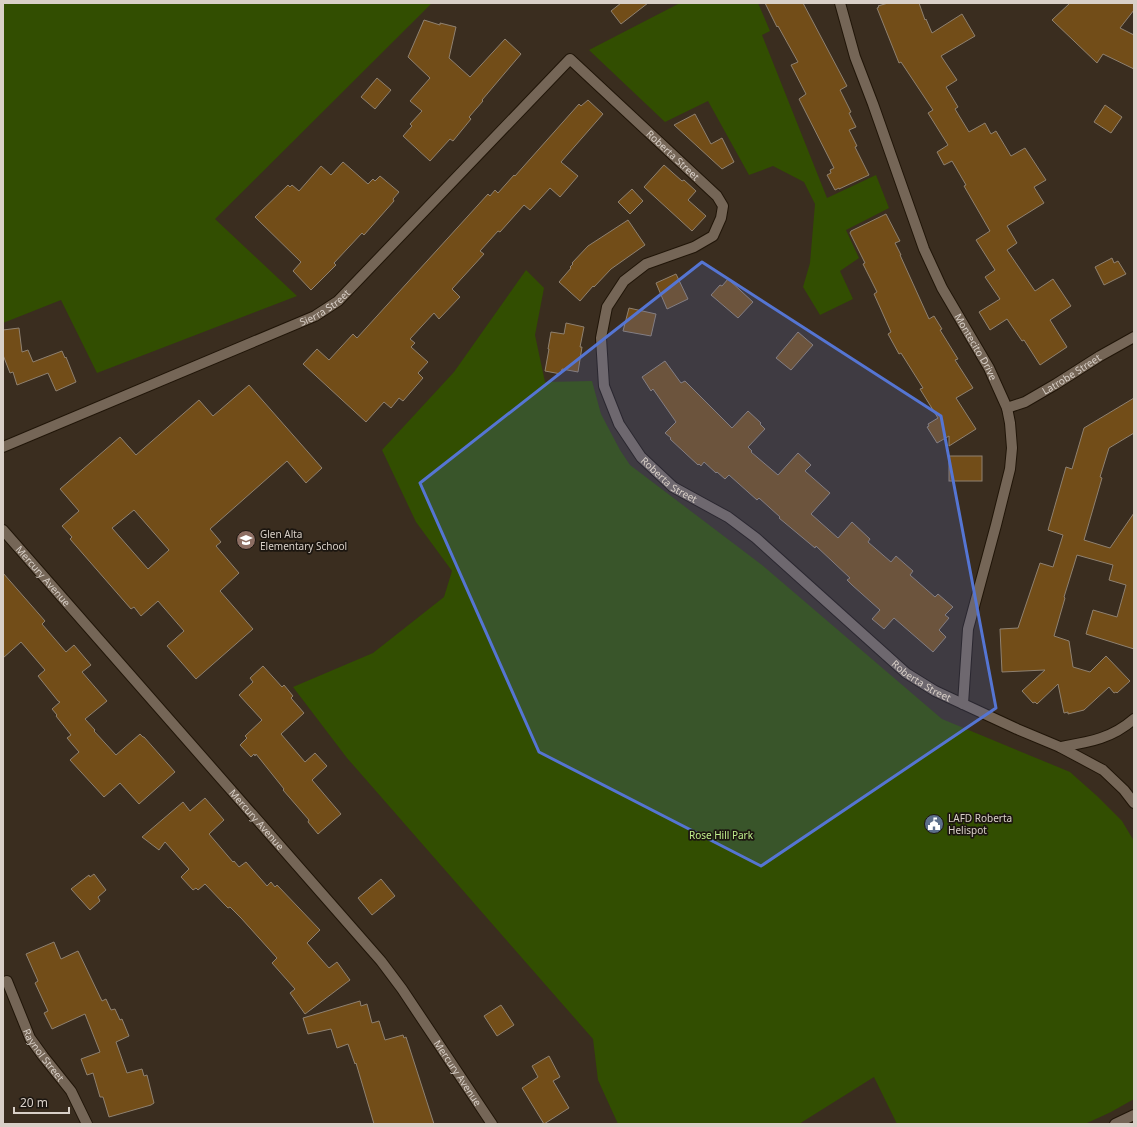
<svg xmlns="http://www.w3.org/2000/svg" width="1137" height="1127" font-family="'Noto Sans',sans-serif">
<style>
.green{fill:#324e01}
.building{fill:#724d18;stroke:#8f8170;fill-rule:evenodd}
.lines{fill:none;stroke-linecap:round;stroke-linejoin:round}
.minor-casing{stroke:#201508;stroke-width:12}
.tertiary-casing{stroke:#201508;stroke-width:12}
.minor{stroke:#756657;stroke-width:10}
.tertiary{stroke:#756657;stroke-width:10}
.marked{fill:#5575d3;fill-opacity:0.2;stroke:#5575d3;stroke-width:3;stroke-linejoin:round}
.labels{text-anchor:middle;stroke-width:3.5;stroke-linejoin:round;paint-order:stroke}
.street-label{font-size:10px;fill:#d9d0c8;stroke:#1c1610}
.poi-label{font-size:10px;fill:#d9d0c8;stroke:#1c1610;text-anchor:start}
.park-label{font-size:10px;fill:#bfee8c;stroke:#1c1610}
</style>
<rect width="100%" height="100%" fill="#3a2d1f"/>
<!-- green -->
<g class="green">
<path d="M 3,3 L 432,3 L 215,219 L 297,296 L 97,373 L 61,300 L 3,323 Z"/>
<path d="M 680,3 L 758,3 L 770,31 L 762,35 L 827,198 L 876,175 L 889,208 L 846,230 L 859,258 L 840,271 L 853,299 L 820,315 L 803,287 L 810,263 L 815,204 L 804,182 L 773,166 L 749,175 L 708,101 L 665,122 L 589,50 Z"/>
<path d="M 526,270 L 544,288 L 535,335 L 545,382 L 592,381 L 601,414 L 620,450 L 630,465 L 762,565 L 942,719 L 1070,772 L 1097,796 L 1122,821 L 1134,841 L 1134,1099 L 1111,1112 L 1085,1124 L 897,1124 L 874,1077 L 799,1124 L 618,1124 L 598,1080 L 593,1039 L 347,758 L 293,687 L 373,653 L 444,597 L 452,571 L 416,522 L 382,450 L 454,372 Z"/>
</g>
<!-- building -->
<g class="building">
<path d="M 621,3 L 648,3 L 621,24 L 611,11 Z"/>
<path d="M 765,3 L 803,3 L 847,86 L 840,90 L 851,112 L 849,113 L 856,127 L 849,130 L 857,146 L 855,147 L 869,175 L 839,189 L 839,188 L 835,190 L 827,175 L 831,173 L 830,170 L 834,168 L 799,99 L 806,94 L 791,65 L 798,62 L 778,26 L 777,27 Z"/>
<path d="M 888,3 L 919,3 L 925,20 L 926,19 L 932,33 L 962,14 L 975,36 L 941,56 L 957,80 L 946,87 L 958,107 L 955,109 L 969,132 L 985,123 L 991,134 L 996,131 L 1011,156 L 1025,148 L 1046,180 L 1034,187 L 1044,203 L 1007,226 L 1017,243 L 1007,250 L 1035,291 L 1053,279 L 1071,306 L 1050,320 L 1067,347 L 1040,365 L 1024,340 L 1022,341 L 1007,319 L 990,330 L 979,312 L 1000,299 L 985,277 L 995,270 L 976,240 L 990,231 L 964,186 L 966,185 L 952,161 L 944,165 L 937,152 L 948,145 L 928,113 L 933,110 L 901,62 L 899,63 L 877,8 L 879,7 L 878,6 Z"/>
<path d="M 1070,3 L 1134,3 L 1134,10 L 1120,28 L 1134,35 L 1134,69 L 1103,54 L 1097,63 L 1052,20 Z"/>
<path d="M 424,20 L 440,25 L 440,23 L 456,27 L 449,58 L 470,77 L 505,39 L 521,54 L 482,100 L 483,101 L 469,117 L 471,119 L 453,141 L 450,139 L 430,161 L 403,136 L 412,126 L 410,124 L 422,111 L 410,101 L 430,78 L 408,57 Z"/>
<path d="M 377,78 L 391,90 L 375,109 L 361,97 Z"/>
<path d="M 588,100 L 603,114 L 561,162 L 578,176 L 560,197 L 550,188 L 530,210 L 524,205 L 500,232 L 498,231 L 480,251 L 484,254 L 452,289 L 460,297 L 439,319 L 434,313 L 410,339 L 415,343 L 411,347 L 428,362 L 418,373 L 423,378 L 403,401 L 399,398 L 391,408 L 384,402 L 366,422 L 303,364 L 317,349 L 329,360 L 353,334 L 357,338 L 488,194 L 490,196 L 495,190 L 498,193 L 514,175 L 515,176 L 579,104 L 581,106 Z"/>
<path d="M 1105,105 L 1122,117 L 1111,133 L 1094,122 Z"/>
<path d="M 695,114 L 711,144 L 722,138 L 734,162 L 722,169 L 674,125 Z"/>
<path d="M 343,162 L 368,184 L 373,179 L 375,181 L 380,176 L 399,192 L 393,199 L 394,201 L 364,235 L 362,233 L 334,263 L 336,265 L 311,290 L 293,271 L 301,262 L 255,217 L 288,185 L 290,187 L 292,185 L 299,191 L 321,166 L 331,175 Z"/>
<path d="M 664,165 L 682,181 L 684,180 L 696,191 L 688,200 L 706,216 L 692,231 L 644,187 Z"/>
<path d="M 632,189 L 643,201 L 630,214 L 618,202 Z"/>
<path d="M 886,214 L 900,241 L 895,243 L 901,255 L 900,255 L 929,319 L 934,316 L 942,329 L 940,330 L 958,359 L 955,360 L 973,388 L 956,398 L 976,429 L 949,446 L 949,436 L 937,443 L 927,427 L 929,426 L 928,424 L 938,418 L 920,389 L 923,388 L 901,353 L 899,354 L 888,334 L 891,332 L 874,294 L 877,292 L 863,264 L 865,263 L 850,233 L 851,231 Z"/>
<path d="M 628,220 L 645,245 L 611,269 L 594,287 L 593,286 L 580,301 L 559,282 L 571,268 L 570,267 L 573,264 L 572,263 L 588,246 Z"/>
<path d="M 1112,258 L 1114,263 L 1118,261 L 1126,274 L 1104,285 L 1095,267 Z"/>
<path d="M 676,274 L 688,299 L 667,309 L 656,283 Z"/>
<path d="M 728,279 L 753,302 L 738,318 L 711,295 L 720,285 L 722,286 Z"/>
<path d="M 629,308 L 656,314 L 651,336 L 623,331 Z"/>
<path d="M 566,323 L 584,327 L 580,347 L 582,347 L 578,372 L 562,369 L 561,374 L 545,371 L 549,349 L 548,349 L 551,332 L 564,334 Z"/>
<path d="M 19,328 L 22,352 L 28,350 L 33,362 L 62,351 L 65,358 L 66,357 L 76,382 L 56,391 L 48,373 L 17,385 L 13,372 L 10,373 L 3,355 L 3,330 Z"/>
<path d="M 798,332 L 813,345 L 791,370 L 776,358 Z"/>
<path d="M 665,361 L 681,383 L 685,381 L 732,428 L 748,411 L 761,423 L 760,424 L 765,429 L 748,447 L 752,451 L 751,452 L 778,475 L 798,453 L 811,465 L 805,471 L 830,493 L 811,514 L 838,538 L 852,522 L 870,539 L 868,542 L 891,562 L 896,556 L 913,571 L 910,575 L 935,597 L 938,594 L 953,607 L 945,615 L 949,618 L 939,630 L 946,637 L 933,652 L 894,618 L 884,629 L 872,619 L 880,610 L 852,585 L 847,580 L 850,578 L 816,546 L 815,548 L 779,518 L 780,517 L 759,498 L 757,500 L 729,475 L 725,479 L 717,472 L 716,473 L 704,462 L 701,466 L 699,464 L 698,465 L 670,439 L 671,438 L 665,433 L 676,422 L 653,389 L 651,391 L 642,377 Z"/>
<path d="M 249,385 L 322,468 L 306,483 L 287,461 L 210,529 L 221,542 L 216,546 L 239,573 L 220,591 L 253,629 L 196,679 L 167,646 L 184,631 L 158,601 L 141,616 L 134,607 L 131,609 L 70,539 L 72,537 L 62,526 L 79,511 L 60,489 L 120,437 L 136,455 L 199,400 L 213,416 ZM 134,510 L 169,550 L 148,569 L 112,528 Z"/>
<path d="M 1134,398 L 1134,433 L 1109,448 L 1100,477 L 1102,478 L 1084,540 L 1110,548 L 1134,513 L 1134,649 L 1086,634 L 1093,610 L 1117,617 L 1126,585 L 1109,580 L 1113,565 L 1077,555 L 1064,597 L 1065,598 L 1054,636 L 1069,641 L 1073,667 L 1090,672 L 1106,656 L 1130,681 L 1117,693 L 1116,692 L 1114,693 L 1109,687 L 1084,710 L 1068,714 L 1068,712 L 1064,713 L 1058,684 L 1037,704 L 1035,702 L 1033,703 L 1022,691 L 1045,670 L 1002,672 L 1000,629 L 1018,628 L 1040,563 L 1053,567 L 1063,535 L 1048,530 L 1066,467 L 1072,469 L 1084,428 Z"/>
<rect x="949" y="456" width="33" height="25"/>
<path d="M 3,573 L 45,621 L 42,624 L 66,652 L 74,645 L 91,665 L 82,672 L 107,701 L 85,719 L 95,730 L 94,731 L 116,755 L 140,734 L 143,737 L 144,737 L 175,772 L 139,804 L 120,783 L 104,797 L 70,760 L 79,752 L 67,738 L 71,735 L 56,716 L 57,715 L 52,709 L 60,702 L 58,701 L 38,676 L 45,670 L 21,642 L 3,658 Z"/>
<path d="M 263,666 L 282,687 L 284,685 L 293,696 L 291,698 L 304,713 L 281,734 L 305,762 L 315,753 L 327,766 L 312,780 L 341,814 L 318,834 L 308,822 L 309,820 L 283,790 L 284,789 L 256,754 L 255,756 L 254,754 L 251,757 L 240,745 L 247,738 L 245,736 L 262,720 L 239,695 L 253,682 L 250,678 Z"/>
<path d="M 205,798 L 224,820 L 209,834 L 233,862 L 234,861 L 239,867 L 246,862 L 267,886 L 271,882 L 275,887 L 277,885 L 320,930 L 307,943 L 329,968 L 337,962 L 350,980 L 305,1014 L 290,993 L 295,989 L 272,963 L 277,958 L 241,918 L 230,907 L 228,908 L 225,905 L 205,884 L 198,890 L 196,888 L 193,890 L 181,877 L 189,869 L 165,842 L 159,850 L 142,837 L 183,802 L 190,811 Z"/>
<path d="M 94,874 L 106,890 L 98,897 L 100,901 L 90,910 L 71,889 L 89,875 L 90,877 Z"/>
<path d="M 381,879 L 395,896 L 372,915 L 358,898 Z"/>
<path d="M 54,942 L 61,959 L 78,951 L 102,1001 L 106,999 L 111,1010 L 115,1009 L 120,1020 L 122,1019 L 129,1036 L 116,1042 L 127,1073 L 142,1069 L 144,1076 L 147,1075 L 154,1103 L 151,1105 L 109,1117 L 103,1097 L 100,1097 L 93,1073 L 87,1075 L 81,1059 L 100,1052 L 85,1014 L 52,1029 L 44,1013 L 48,1011 L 35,983 L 38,981 L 26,954 Z"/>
<path d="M 360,1001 L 361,1006 L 367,1004 L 372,1023 L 379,1021 L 385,1040 L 403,1035 L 404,1038 L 406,1037 L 434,1124 L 374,1124 L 356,1063 L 355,1064 L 348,1044 L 337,1048 L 331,1029 L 308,1034 L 303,1018 Z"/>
<path d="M 501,1005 L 514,1025 L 497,1036 L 484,1016 Z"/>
<path d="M 549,1056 L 560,1077 L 553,1081 L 569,1108 L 544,1124 L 522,1088 L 538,1077 L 532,1066 Z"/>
</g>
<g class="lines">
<!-- minor casing -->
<g class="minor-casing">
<g id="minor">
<path id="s1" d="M 840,3 L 855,57 L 873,104 L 924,249 L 942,288 L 989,368 L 1007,408 L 1010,423 L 1012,448 L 1010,469 L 996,525 L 968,629 L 963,704"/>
<path id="s2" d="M 1007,408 L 1025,402 L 1056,384 L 1100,356 L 1134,337"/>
<path id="s3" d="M 3,447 L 315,316 L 338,301 L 570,59 L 717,196 L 723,206 L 721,218 L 713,236 L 694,247 L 646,264 L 624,281 L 607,307 L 601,338 L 604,386 L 619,424 L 641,457 L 673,487 L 728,517 L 756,538 L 906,673 L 935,691 L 1017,729 L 1060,747 L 1103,770 L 1124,790 L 1134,803"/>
<path d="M 1060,747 C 1089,742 1111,739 1134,719"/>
<path id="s4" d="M 7,981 L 30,1038 L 43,1056 L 71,1091 L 87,1124"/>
<path d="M 1115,1124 L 1134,1115"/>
</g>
</g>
<!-- tertiary casing -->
<g class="tertiary-casing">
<g id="tertiary">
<path id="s5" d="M 3,530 L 381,961 L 402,989 L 492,1124"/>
</g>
</g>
<!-- minor -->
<use href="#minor" class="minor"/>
<!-- tertiary -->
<use href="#tertiary" class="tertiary"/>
</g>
<!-- marked area -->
<path class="marked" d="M 702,262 L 941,416 L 996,708 L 761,866 L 539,752 L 420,483 Z"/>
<!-- icons -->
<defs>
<g id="school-disc" transform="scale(1)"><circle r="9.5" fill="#8d6e63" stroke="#1c1610"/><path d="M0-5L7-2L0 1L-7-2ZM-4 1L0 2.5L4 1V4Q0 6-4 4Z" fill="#fff"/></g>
<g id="civic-disc" transform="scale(1)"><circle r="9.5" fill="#5c6f8a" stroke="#1c1610"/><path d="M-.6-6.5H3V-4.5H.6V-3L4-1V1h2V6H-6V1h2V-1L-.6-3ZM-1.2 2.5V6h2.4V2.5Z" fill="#fff"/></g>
</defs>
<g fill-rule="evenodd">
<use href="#school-disc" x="246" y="540"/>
<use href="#civic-disc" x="934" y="824"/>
</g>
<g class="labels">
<!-- street labels -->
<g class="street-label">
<text dy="4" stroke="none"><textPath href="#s3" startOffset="842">Roberta Street</textPath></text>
<text dy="4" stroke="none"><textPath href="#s3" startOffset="351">Sierra Street</textPath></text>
<text dy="4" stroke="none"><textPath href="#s1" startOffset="371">Montecito Drive</textPath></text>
<text dy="4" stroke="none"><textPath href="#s2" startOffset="73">Latrobe Street</textPath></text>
<text dy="4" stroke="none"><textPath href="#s3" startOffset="1274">Roberta Street</textPath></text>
<text dy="4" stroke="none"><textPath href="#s5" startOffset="61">Mercury Avenue</textPath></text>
<text dy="4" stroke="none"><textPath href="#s3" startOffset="1598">Roberta Street</textPath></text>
<text dy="4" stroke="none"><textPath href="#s5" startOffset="385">Mercury Avenue</textPath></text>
<text dy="4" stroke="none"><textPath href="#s4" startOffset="83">Raynol Street</textPath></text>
<text dy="4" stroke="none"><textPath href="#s5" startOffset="709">Mercury Avenue</textPath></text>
</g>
<!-- poi labels -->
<g class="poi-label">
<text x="260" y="538">Glen Alta<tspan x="260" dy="12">Elementary School</tspan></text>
<text x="948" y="822">LAFD Roberta<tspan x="948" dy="12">Helispot</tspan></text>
</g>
<!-- park labels -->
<g class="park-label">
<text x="721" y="839">Rose Hill Park</text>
</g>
</g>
<!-- border -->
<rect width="1137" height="1127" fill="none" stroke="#d9d0c8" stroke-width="8"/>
<!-- scale -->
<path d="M14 1107v6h55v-6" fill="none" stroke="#d9d0c8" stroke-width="2"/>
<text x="20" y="1107" font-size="12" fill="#d9d0c8" stroke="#1c1610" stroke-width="3" paint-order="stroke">20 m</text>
</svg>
